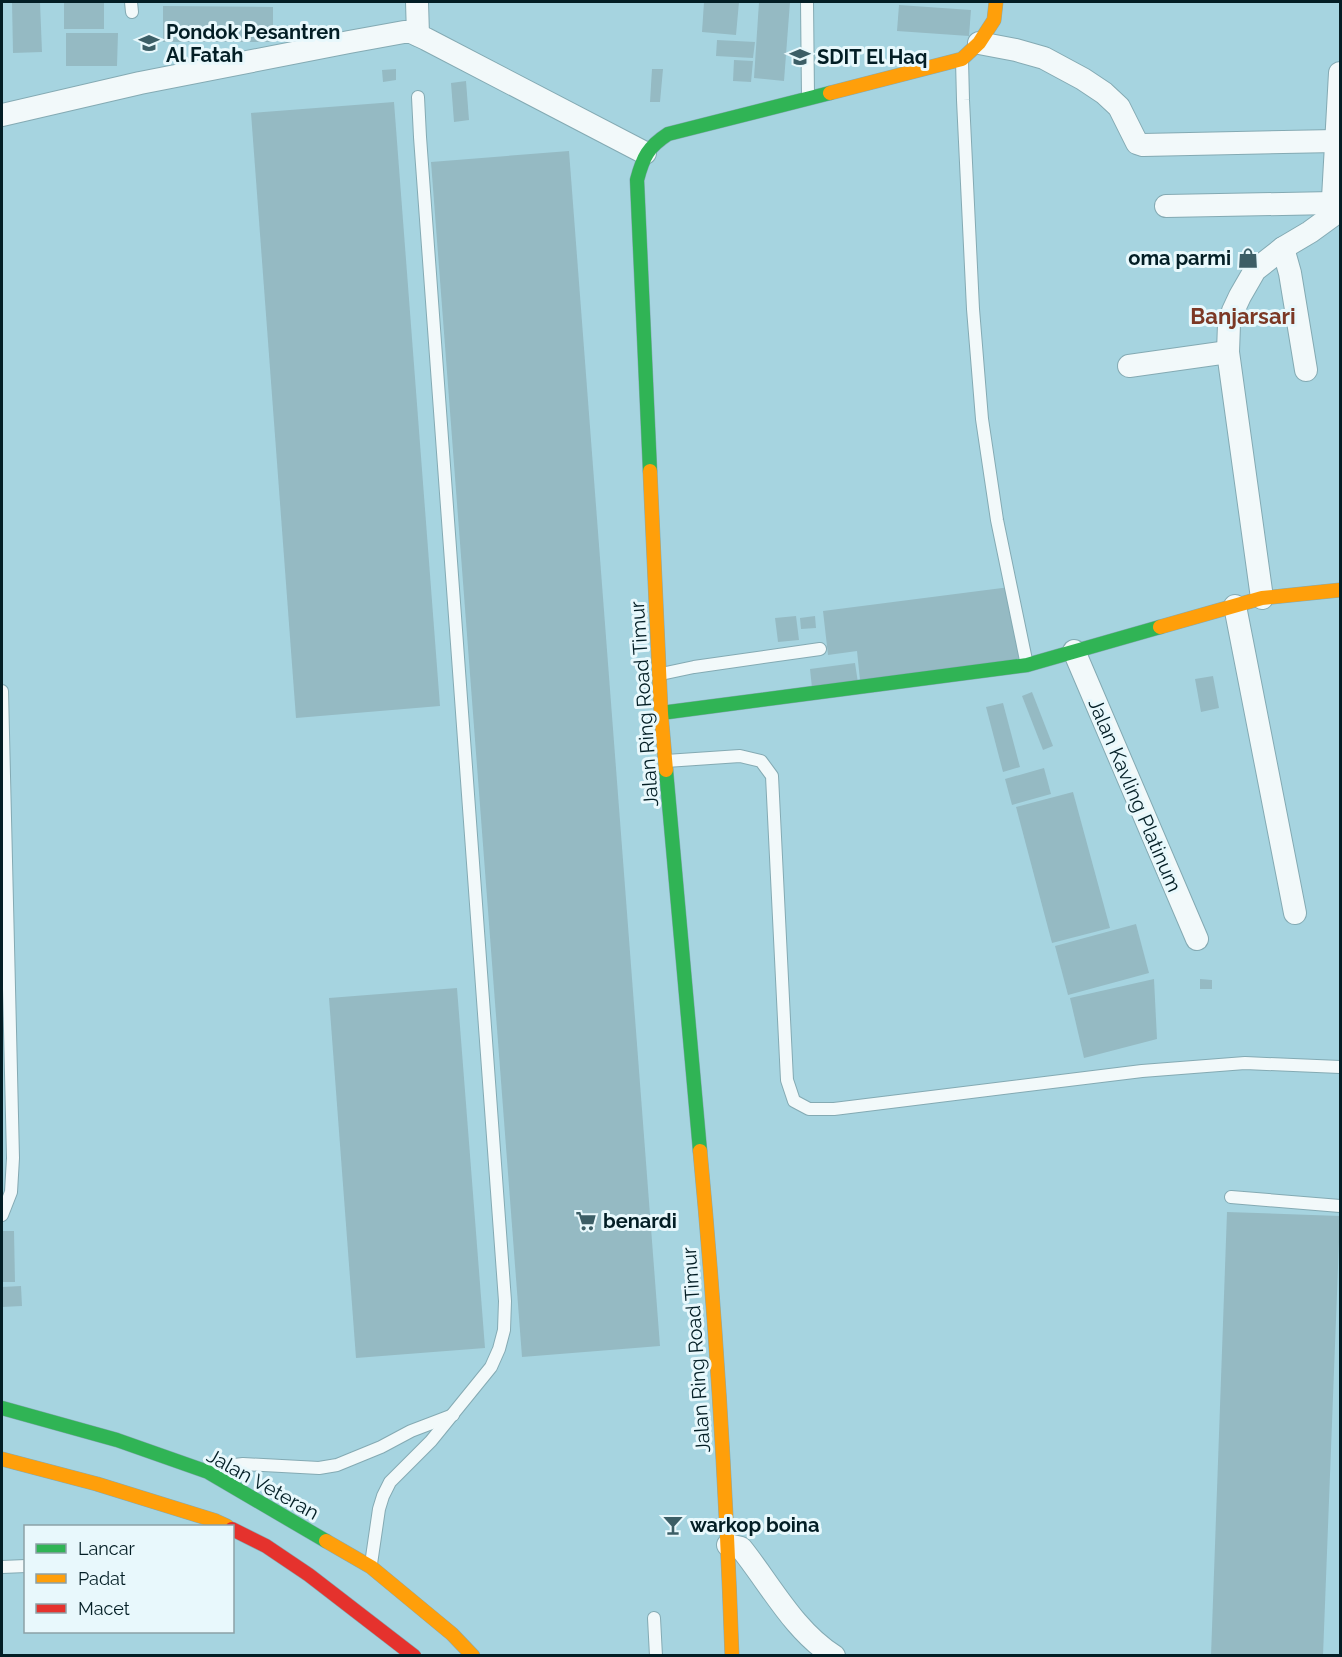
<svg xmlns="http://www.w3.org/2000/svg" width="1342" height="1657" font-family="Raleway,sans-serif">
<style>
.building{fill:#95bac3}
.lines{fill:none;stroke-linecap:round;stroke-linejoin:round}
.lane-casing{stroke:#84aab3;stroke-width:14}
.street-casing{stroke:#84aab3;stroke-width:24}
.fast-casing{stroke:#84aab3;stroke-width:15}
.slow-casing{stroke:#84aab3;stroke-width:15}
.jam-casing{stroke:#84aab3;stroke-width:15}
.lane{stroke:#f2f9fa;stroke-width:12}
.street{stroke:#f2f9fa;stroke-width:22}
.fast{stroke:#30b455;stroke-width:14}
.slow{stroke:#ff9f0a;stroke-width:14}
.jam{stroke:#e5322d;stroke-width:14}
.labels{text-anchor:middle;stroke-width:6;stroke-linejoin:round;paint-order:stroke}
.poi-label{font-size:20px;font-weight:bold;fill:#031e25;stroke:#e8f8fc;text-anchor:start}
.street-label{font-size:20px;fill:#031e25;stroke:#e8f8fc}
.quarter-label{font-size:22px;font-weight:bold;fill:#7c3825;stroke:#e8f8fc}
</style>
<rect width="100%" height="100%" fill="#a6d4e0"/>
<!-- building -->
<g class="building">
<path d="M 12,2 L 40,2 L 42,52 L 13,53 Z"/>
<rect x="64" y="2" width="40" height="27"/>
<path d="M 704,2 L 739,2 L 736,35 L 702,32 Z"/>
<path d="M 759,2 L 790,2 L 784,81 L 754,78 Z"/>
<path d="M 899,5 L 971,10 L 969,36 L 897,31 Z"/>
<path d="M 163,6 L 273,7 L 273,42 L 163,42 Z"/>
<path d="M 66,33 L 118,33 L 117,66 L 66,66 Z"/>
<path d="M 717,40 L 755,42 L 753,58 L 716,56 Z"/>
<path d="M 734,60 L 753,61 L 751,82 L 733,81 Z"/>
<path d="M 396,69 L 396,80 L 383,82 L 382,70 Z"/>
<path d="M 652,69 L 663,69 L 660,102 L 650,102 Z"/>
<path d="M 466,81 L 469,120 L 454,122 L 451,83 Z"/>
<path d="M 394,102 L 440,706 L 296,718 L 251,113 Z"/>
<path d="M 569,151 L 660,1346 L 522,1357 L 431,162 Z"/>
<path d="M 1010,587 L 1019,660 L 860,680 L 857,651 L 828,655 L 823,611 Z"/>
<path d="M 796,616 L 799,640 L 778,642 L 775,618 Z"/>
<path d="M 815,616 L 816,628 L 801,629 L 800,618 Z"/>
<path d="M 855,663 L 858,683 L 812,688 L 810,669 Z"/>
<path d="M 1213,676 L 1219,708 L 1201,712 L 1195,679 Z"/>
<path d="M 1032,692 L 1053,746 L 1043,750 L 1022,696 Z"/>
<path d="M 1003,703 L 1020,767 L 1003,772 L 986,707 Z"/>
<path d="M 1044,768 L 1051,794 L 1012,805 L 1005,779 Z"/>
<path d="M 1073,792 L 1110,928 L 1052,943 L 1016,807 Z"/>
<path d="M 1136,924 L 1149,973 L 1068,995 L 1055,946 Z"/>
<path d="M 1154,979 L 1157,1039 L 1084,1058 L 1070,998 Z"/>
<path d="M 1200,979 L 1212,980 L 1212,989 L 1200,989 Z"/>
<path d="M 457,988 L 485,1348 L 356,1358 L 329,998 Z"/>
<path d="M 1227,1212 L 1340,1216 L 1323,1656 L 1211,1656 Z"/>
<path d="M 2,1231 L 14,1231 L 15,1282 L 2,1282 Z"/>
<path d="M 21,1286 L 22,1306 L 2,1307 L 2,1287 Z"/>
</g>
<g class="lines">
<!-- lane casing -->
<g class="lane-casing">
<g id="lane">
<path d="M 131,2 L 132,12"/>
<path d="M 807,2 L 808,96"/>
<path d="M 962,60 L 963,100 L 973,309 L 982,419 L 997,520 L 1027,665"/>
<path d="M 661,674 L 694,667 L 820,649"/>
<path d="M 2,691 L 13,1158 L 11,1192 L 2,1215"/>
<path d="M 666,761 L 740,756 L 761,761 L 772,776 L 787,1080 L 794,1101 L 809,1109 L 834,1109 L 1142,1071 L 1245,1063 L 1340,1067"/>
<path d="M 1231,1197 L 1340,1206"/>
<path d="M 215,1470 L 226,1466 L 243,1464 L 319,1468 L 337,1465 L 381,1447 L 411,1431 L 453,1415"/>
<path d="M 371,1564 L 379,1509 L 383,1496 L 390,1482 L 431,1441 L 491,1367 L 499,1349 L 504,1330 L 505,1301 L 420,137 L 418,97"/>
<path d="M 2,1567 L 26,1566"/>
<path d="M 654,1618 L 656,1656"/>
</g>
</g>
<!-- street casing -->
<g class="street-casing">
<g id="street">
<path d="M 417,2 L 418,35"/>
<path d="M 979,43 L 1016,50 L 1044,58 L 1083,79 L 1104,93 L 1119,107 L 1137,143 L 1143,145 L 1336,141"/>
<path d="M 2,115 L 140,83 L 349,42 L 404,32 L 411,32 L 426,39 L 645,153"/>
<path d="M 1166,206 L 1333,203"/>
<path d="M 1283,248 L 1290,273 L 1306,370"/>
<path d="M 1129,366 L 1228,352"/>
<path d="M 1262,598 L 1228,352 L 1229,324 L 1233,311 L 1240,296 L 1255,270 L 1283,248 L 1310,232 L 1332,216 L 1340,73"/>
<path d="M 1235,606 L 1295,913"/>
<path d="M 1074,651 L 1197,939"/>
<path d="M 728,1545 L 741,1548 C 770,1584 794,1631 834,1656"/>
</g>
</g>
<!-- fast casing -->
<g class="fast-casing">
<g id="fast">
<path d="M 650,471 L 637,180 C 643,157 648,147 668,134 L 830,93"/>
<path d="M 661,713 L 1027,665 L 1160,627"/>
<path d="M 666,770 L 700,1151"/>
<path d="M 2,1408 L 117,1440 L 208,1472 L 326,1541"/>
</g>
</g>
<!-- slow casing -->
<g class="slow-casing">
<g id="slow">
<path d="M 830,93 L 962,59 L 979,43 L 994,20 L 996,2"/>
<path d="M 650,471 L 661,713 L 666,770"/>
<path d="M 1160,627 L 1262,598 L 1340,590"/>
<path d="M 700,1151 C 716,1319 726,1488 732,1656"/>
<path d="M 2,1459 L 97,1484 L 216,1521 L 227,1526"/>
<path d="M 326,1541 L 371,1567 L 452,1634 L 473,1656"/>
</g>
</g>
<!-- jam casing -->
<g class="jam-casing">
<path id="jam" d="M 232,1529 L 266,1546 L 309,1575 L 414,1656"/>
</g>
<!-- lane -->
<use href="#lane" class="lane"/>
<!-- street -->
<use href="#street" class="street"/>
<!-- fast -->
<use href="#fast" class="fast"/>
<!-- slow -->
<use href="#slow" class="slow"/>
<!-- jam -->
<use href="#jam" class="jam"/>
</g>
<!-- icons -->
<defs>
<g id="school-bare" transform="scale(1.62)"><path d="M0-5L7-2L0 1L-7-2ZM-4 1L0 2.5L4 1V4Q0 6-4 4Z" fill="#3c5e66" stroke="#e8f8fc" stroke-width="2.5" paint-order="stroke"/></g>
<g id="shop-bare" transform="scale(1.62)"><path d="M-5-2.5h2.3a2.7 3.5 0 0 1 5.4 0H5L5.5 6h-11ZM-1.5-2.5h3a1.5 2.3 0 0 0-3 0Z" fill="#3c5e66" stroke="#e8f8fc" stroke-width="2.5" paint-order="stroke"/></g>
<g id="supermarket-bare" transform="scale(1.62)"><path d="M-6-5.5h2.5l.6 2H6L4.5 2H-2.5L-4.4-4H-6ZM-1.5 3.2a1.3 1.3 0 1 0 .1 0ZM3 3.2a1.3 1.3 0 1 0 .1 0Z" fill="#3c5e66" stroke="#e8f8fc" stroke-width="2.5" paint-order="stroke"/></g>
<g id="bar-bare" transform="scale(1.62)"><path d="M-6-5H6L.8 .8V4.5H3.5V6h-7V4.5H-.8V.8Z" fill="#3c5e66" stroke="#e8f8fc" stroke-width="2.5" paint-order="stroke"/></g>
</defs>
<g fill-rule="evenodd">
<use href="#school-bare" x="149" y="43"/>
<use href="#school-bare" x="800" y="57"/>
<use href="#shop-bare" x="1248" y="258"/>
<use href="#supermarket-bare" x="586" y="1221"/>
<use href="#bar-bare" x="673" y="1525"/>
</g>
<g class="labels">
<!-- poi labels -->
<g class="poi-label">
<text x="166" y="39">Pondok Pesantren<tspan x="166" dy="23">Al Fatah</tspan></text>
<text x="817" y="64">SDIT El Haq</text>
<text x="1231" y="265" text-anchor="end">oma parmi</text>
<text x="603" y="1228">benardi</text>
<text x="690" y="1532">warkop boina</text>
</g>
<!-- street labels -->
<g class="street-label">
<text transform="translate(644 704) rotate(-94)" y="7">Jalan Ring Road Timur</text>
<text transform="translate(1135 795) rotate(67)" y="7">Jalan Kavling Platinum</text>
<text transform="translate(696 1350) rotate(-94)" y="7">Jalan Ring Road Timur</text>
<text transform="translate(263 1484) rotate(29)" y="7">Jalan Veteran</text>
</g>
<!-- quarter labels -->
<g class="quarter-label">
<text x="1243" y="324">Banjarsari</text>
</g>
</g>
<!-- border -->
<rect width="1342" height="1657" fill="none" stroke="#031e25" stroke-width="6"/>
<!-- legend -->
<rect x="24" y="1525" width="210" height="108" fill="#e8f8fc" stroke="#8ca1a6" stroke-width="1.5"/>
<rect x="36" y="1544" width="30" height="9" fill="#30b455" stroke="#8ca1a6" stroke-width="1.5"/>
<text x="78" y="1555" font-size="18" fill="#031e25">Lancar</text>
<rect x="36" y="1574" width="30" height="9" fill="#ff9f0a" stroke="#8ca1a6" stroke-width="1.5"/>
<text x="78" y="1585" font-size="18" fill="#031e25">Padat</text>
<rect x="36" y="1604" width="30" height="9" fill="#e5322d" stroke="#8ca1a6" stroke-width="1.5"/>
<text x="78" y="1615" font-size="18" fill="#031e25">Macet</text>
</svg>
